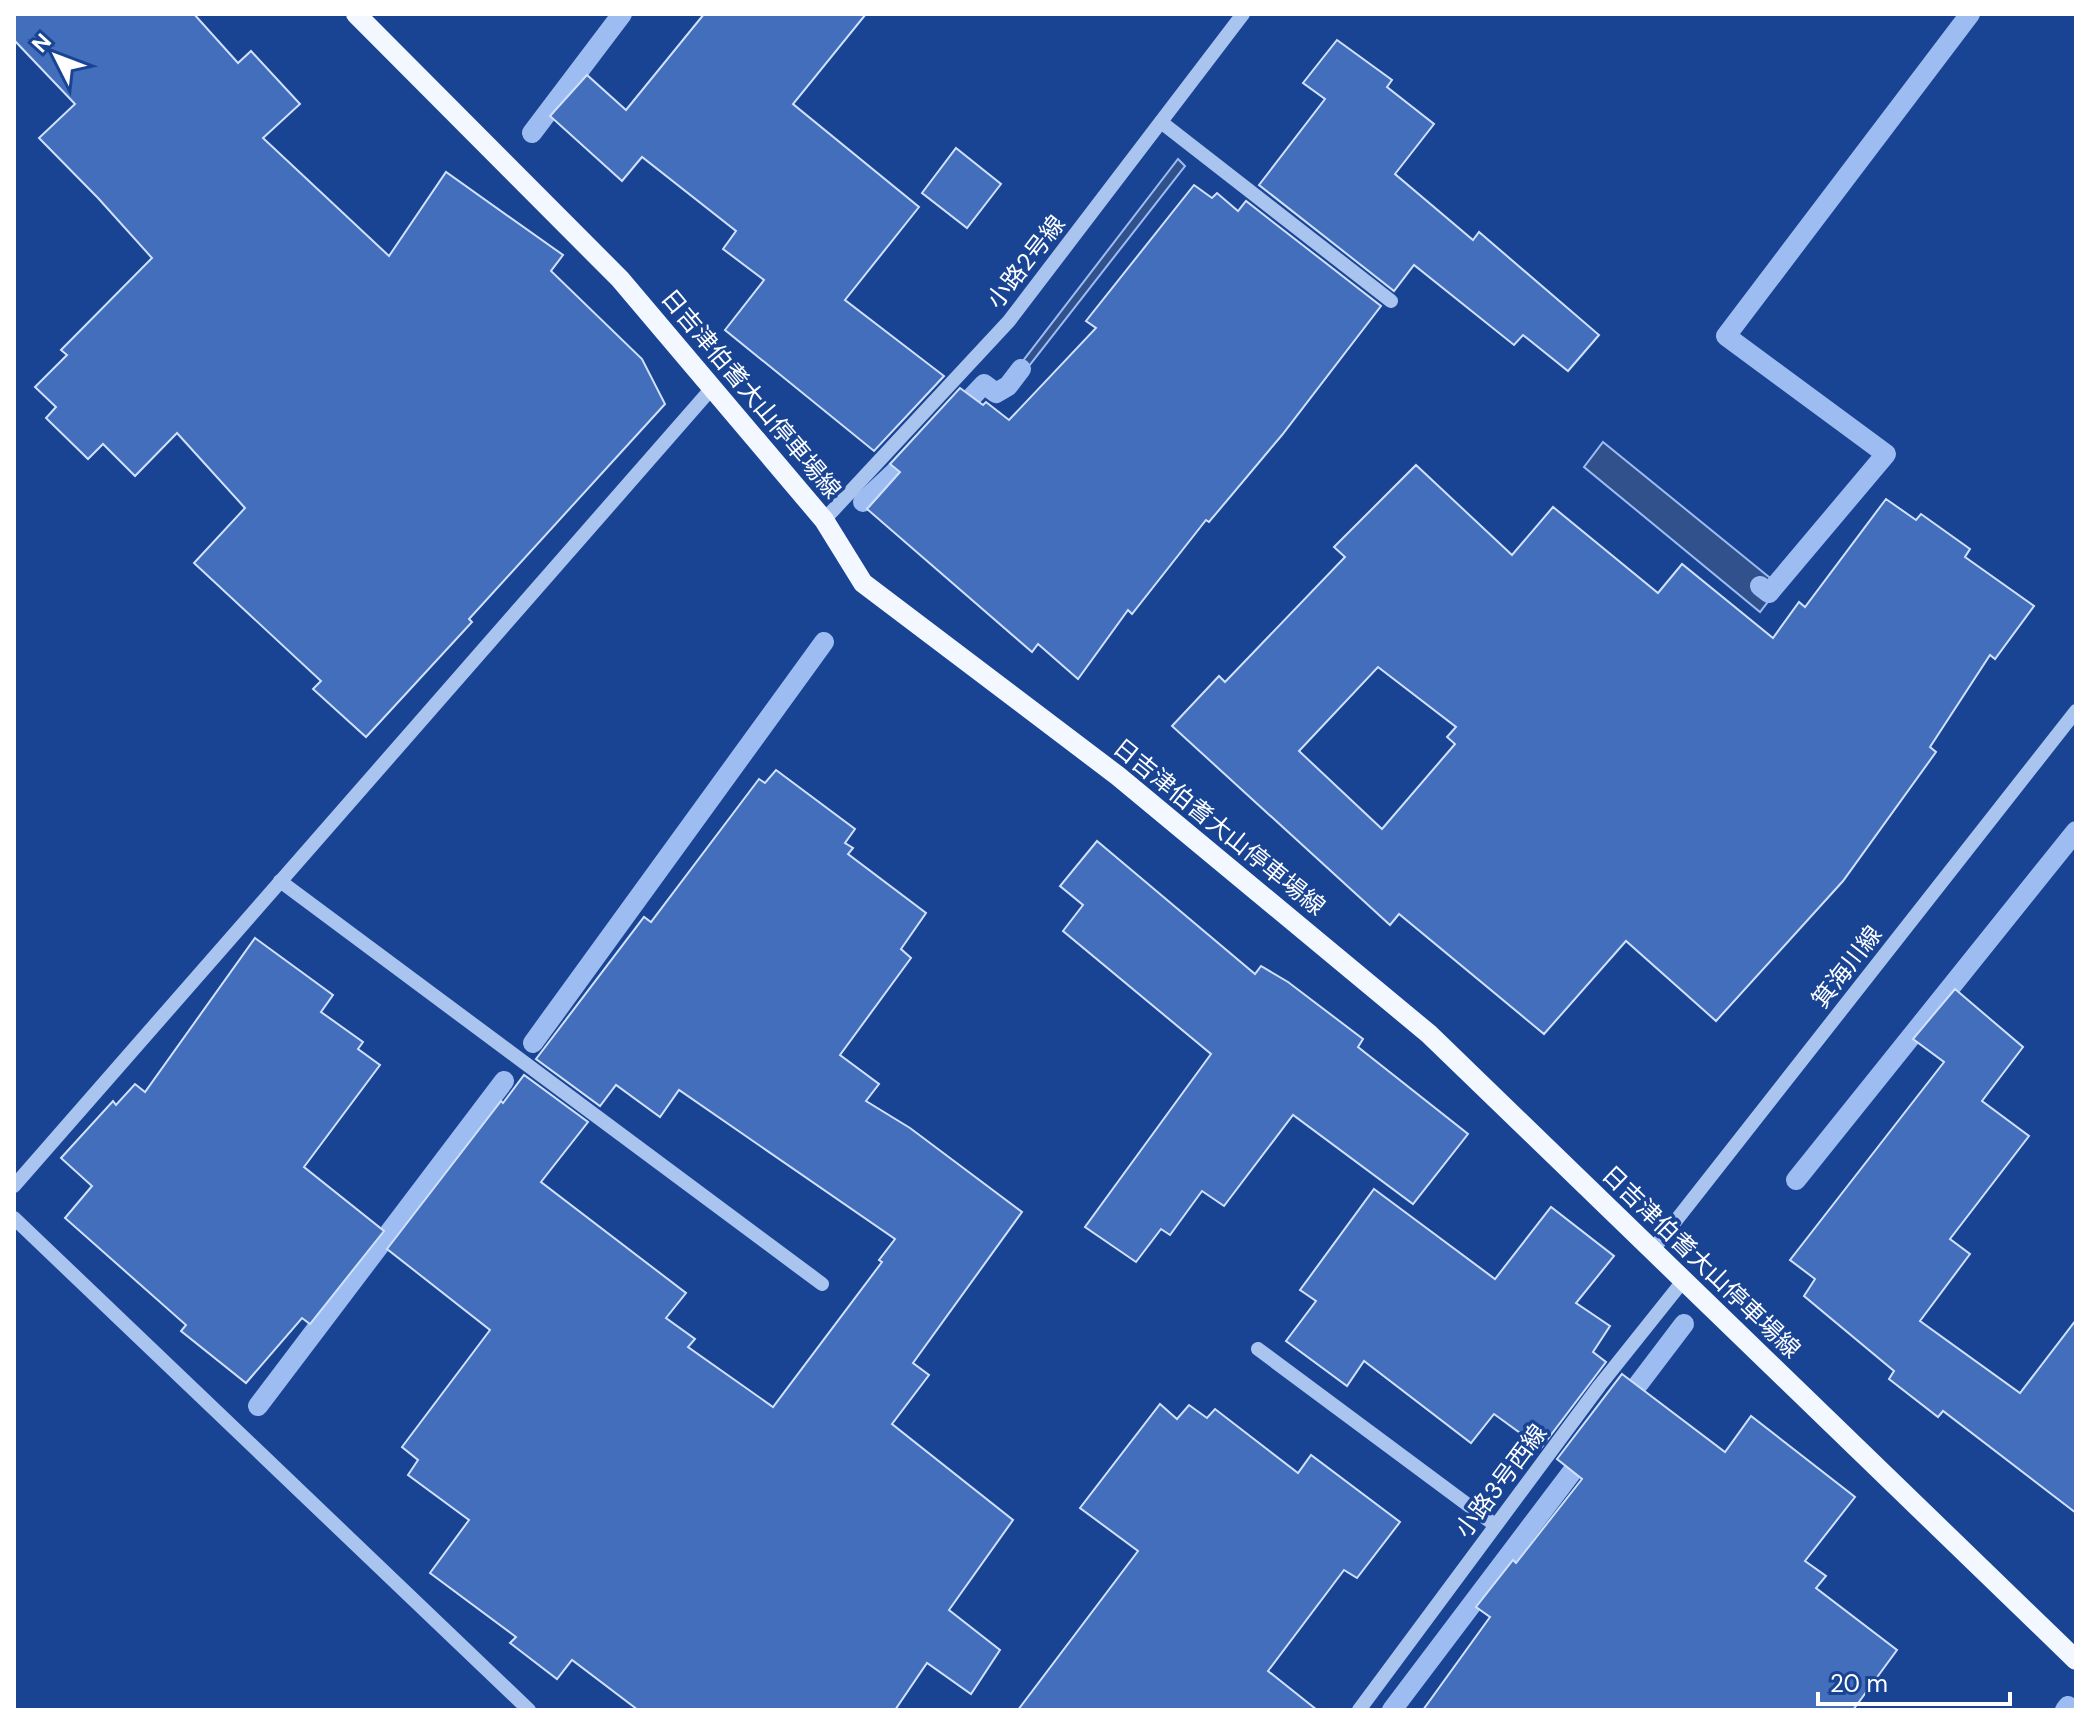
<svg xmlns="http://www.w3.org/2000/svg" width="2090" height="1724" font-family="'DM Sans','Noto Sans JP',sans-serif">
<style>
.water{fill:#31518d;stroke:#9dbdf2;stroke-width:2}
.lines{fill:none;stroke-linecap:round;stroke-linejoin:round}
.stream{stroke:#9dbdf2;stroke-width:20}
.building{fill:#426ebc;stroke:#d1e1fb;stroke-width:2;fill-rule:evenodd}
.minor{stroke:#aac4f0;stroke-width:14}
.major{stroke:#f3f7ff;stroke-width:20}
.labels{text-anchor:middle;stroke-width:7;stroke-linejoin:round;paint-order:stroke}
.street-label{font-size:24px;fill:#fff;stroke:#194494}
</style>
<rect width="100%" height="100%" fill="#194494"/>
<!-- water -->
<g class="water">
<path d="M 1178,159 L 1185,166 L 1008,393 L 1002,388 Z"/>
<path d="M 1603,442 L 1780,586 L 1760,612 L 1584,467 Z"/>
</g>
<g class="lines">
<!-- stream -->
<g class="stream">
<path d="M 532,133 L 622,14"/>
<path d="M 953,417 L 984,384 L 996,393 L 1008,386 L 1021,369"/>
<path d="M 863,502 L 915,453"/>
<path d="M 1760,586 L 1769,593 L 1886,454 L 1726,336 L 1970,14"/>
<path d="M 533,1043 L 824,642"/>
<path d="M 1796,1180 L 2076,831"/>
<path d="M 258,1406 L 504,1081"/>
<path d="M 1621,1407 L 1684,1324"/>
<path d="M 1392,1710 L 1587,1452"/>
<path d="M 2065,1710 L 2068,1706"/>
</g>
</g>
<!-- building -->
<g class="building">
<path d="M 14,14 L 194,14 L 238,63 L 251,51 L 300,104 L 263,138 L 389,256 L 446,172 L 563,255 L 551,271 L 642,359 L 665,404 L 469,619 L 472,622 L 366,737 L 313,689 L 321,681 L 194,563 L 245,508 L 177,433 L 135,476 L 103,444 L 88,459 L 46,418 L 56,407 L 35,387 L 67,355 L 61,350 L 152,258 L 98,198 L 39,138 L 75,104 L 14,40 Z"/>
<path d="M 704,14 L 866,14 L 793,104 L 919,207 L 845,300 L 944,376 L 874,451 L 725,330 L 764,280 L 723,249 L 736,231 L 642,157 L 622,181 L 550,116 L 587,75 L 626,110 Z"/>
<path d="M 1337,40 L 1392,80 L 1387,87 L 1434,124 L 1395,174 L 1473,240 L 1479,232 L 1599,335 L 1568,371 L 1523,335 L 1514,345 L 1414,265 L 1394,291 L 1259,185 L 1325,99 L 1303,83 Z"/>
<path d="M 956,148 L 1001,184 L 967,228 L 922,193 Z"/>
<path d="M 1194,185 L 1212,198 L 1217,193 L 1238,211 L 1246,201 L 1381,306 L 1282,435 L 1209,522 L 1206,520 L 1132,614 L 1128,610 L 1078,679 L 1038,644 L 1032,652 L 867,509 L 900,472 L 890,464 L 960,388 L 983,405 L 986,402 L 1009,420 L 1096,328 L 1086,321 Z"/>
<path d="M 1416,465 L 1512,555 L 1553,507 L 1658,593 L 1682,564 L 1773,638 L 1799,602 L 1805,607 L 1886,499 L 1916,520 L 1921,514 L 1970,549 L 1965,557 L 2034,606 L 1995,659 L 1990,655 L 1930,747 L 1936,752 L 1843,881 L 1716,1021 L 1626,941 L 1544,1034 L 1399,914 L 1390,925 L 1172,726 L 1219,676 L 1225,682 L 1345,557 L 1334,547 ZM 1378,667 L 1456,727 L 1447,737 L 1455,744 L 1382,829 L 1299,751 Z"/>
<path d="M 776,770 L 855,829 L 845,843 L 853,848 L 848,854 L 926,913 L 901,949 L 911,958 L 840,1055 L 879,1084 L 866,1101 L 910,1128 L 1022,1212 L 913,1363 L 929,1375 L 892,1424 L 1013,1520 L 949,1610 L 1000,1650 L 971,1694 L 927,1663 L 895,1710 L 638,1710 L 572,1660 L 557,1679 L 510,1643 L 516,1637 L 430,1573 L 469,1520 L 408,1475 L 418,1460 L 402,1447 L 490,1330 L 387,1249 L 501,1101 L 503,1103 L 524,1075 L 588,1122 L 541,1182 L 686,1293 L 666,1318 L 695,1339 L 688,1347 L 773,1407 L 882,1262 L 879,1260 L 895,1239 L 679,1090 L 660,1117 L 616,1085 L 600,1106 L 536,1059 L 644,917 L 651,922 L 759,779 L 765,783 Z"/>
<path d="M 1097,841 L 1255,974 L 1261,966 L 1288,982 L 1363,1039 L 1358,1047 L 1468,1134 L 1413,1204 L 1293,1115 L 1224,1206 L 1202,1191 L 1170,1235 L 1161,1229 L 1136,1262 L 1085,1227 L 1211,1054 L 1063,931 L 1083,905 L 1060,886 Z"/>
<path d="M 255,938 L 333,995 L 321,1012 L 363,1042 L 358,1049 L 380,1065 L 304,1167 L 384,1231 L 310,1324 L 302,1318 L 246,1383 L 181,1331 L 186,1325 L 65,1218 L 92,1186 L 61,1158 L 113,1101 L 116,1105 L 135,1084 L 145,1092 Z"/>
<path d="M 1955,989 L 2023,1047 L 1982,1101 L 2029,1136 L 1950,1239 L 1970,1254 L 1920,1321 L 2020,1393 L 2076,1320 L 2076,1513 L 1943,1411 L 1938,1417 L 1889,1379 L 1894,1371 L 1804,1296 L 1815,1279 L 1790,1260 L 1944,1062 L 1913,1039 Z"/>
<path d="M 1374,1189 L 1495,1279 L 1551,1207 L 1614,1256 L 1576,1303 L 1610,1326 L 1593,1352 L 1606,1362 L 1541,1448 L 1494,1414 L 1471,1443 L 1364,1361 L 1347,1386 L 1286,1341 L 1316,1301 L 1300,1290 Z"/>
<path d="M 1622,1374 L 1725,1452 L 1751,1416 L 1855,1497 L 1805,1561 L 1826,1576 L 1816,1588 L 1897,1650 L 1853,1710 L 1423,1710 L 1490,1617 L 1476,1607 L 1513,1560 L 1516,1563 L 1582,1479 L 1557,1459 Z"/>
<path d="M 1160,1404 L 1177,1419 L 1189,1405 L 1207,1418 L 1215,1409 L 1298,1473 L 1311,1455 L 1400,1522 L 1357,1578 L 1344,1570 L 1268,1671 L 1317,1710 L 1018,1710 L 1138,1551 L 1080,1508 Z"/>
</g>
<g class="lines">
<!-- minor -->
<g class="minor">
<path d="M 1161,122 L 1391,301"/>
<path d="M 824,520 L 1009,321 L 1243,14"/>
<path d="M 280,881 L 822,1284"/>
<path d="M 14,1186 L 712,388"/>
<path d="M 14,1218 L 529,1710"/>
<path d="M 1652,1251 L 2076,711"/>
<path d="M 1258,1349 L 1495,1525"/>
<path d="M 1359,1710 L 1600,1385 L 1683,1281"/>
</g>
<!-- major -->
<path class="major" d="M 356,14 L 620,279 L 824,520 L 863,583 L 1118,776 L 1429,1034 L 2076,1660"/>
</g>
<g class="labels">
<!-- street labels -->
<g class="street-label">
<text transform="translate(1026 262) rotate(-52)" y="8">小路2号線</text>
<text transform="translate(751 394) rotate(50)" y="8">日吉津伯耆大山停車場線</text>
<text transform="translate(1219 827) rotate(39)" y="8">日吉津伯耆大山停車場線</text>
<text transform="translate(1847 967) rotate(-52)" y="8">箕海川線</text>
<text transform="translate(1701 1262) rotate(44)" y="8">日吉津伯耆大山停車場線</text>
<text transform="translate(1501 1481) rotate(-53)" y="8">小路3号西線</text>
</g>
</g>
<!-- border -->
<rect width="2090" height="1724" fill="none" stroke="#ffffff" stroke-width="32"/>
<!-- north arrow -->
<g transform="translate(56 56) rotate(312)" stroke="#194494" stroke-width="6" paint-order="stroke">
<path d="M0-6L14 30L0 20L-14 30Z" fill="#ffffff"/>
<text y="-12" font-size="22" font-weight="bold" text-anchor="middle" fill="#ffffff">N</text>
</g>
<!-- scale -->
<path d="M1818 1692v12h192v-12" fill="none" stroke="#ffffff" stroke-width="4"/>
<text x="1830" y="1692" font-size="24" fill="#ffffff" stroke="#194494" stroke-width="6" paint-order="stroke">20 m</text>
</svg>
